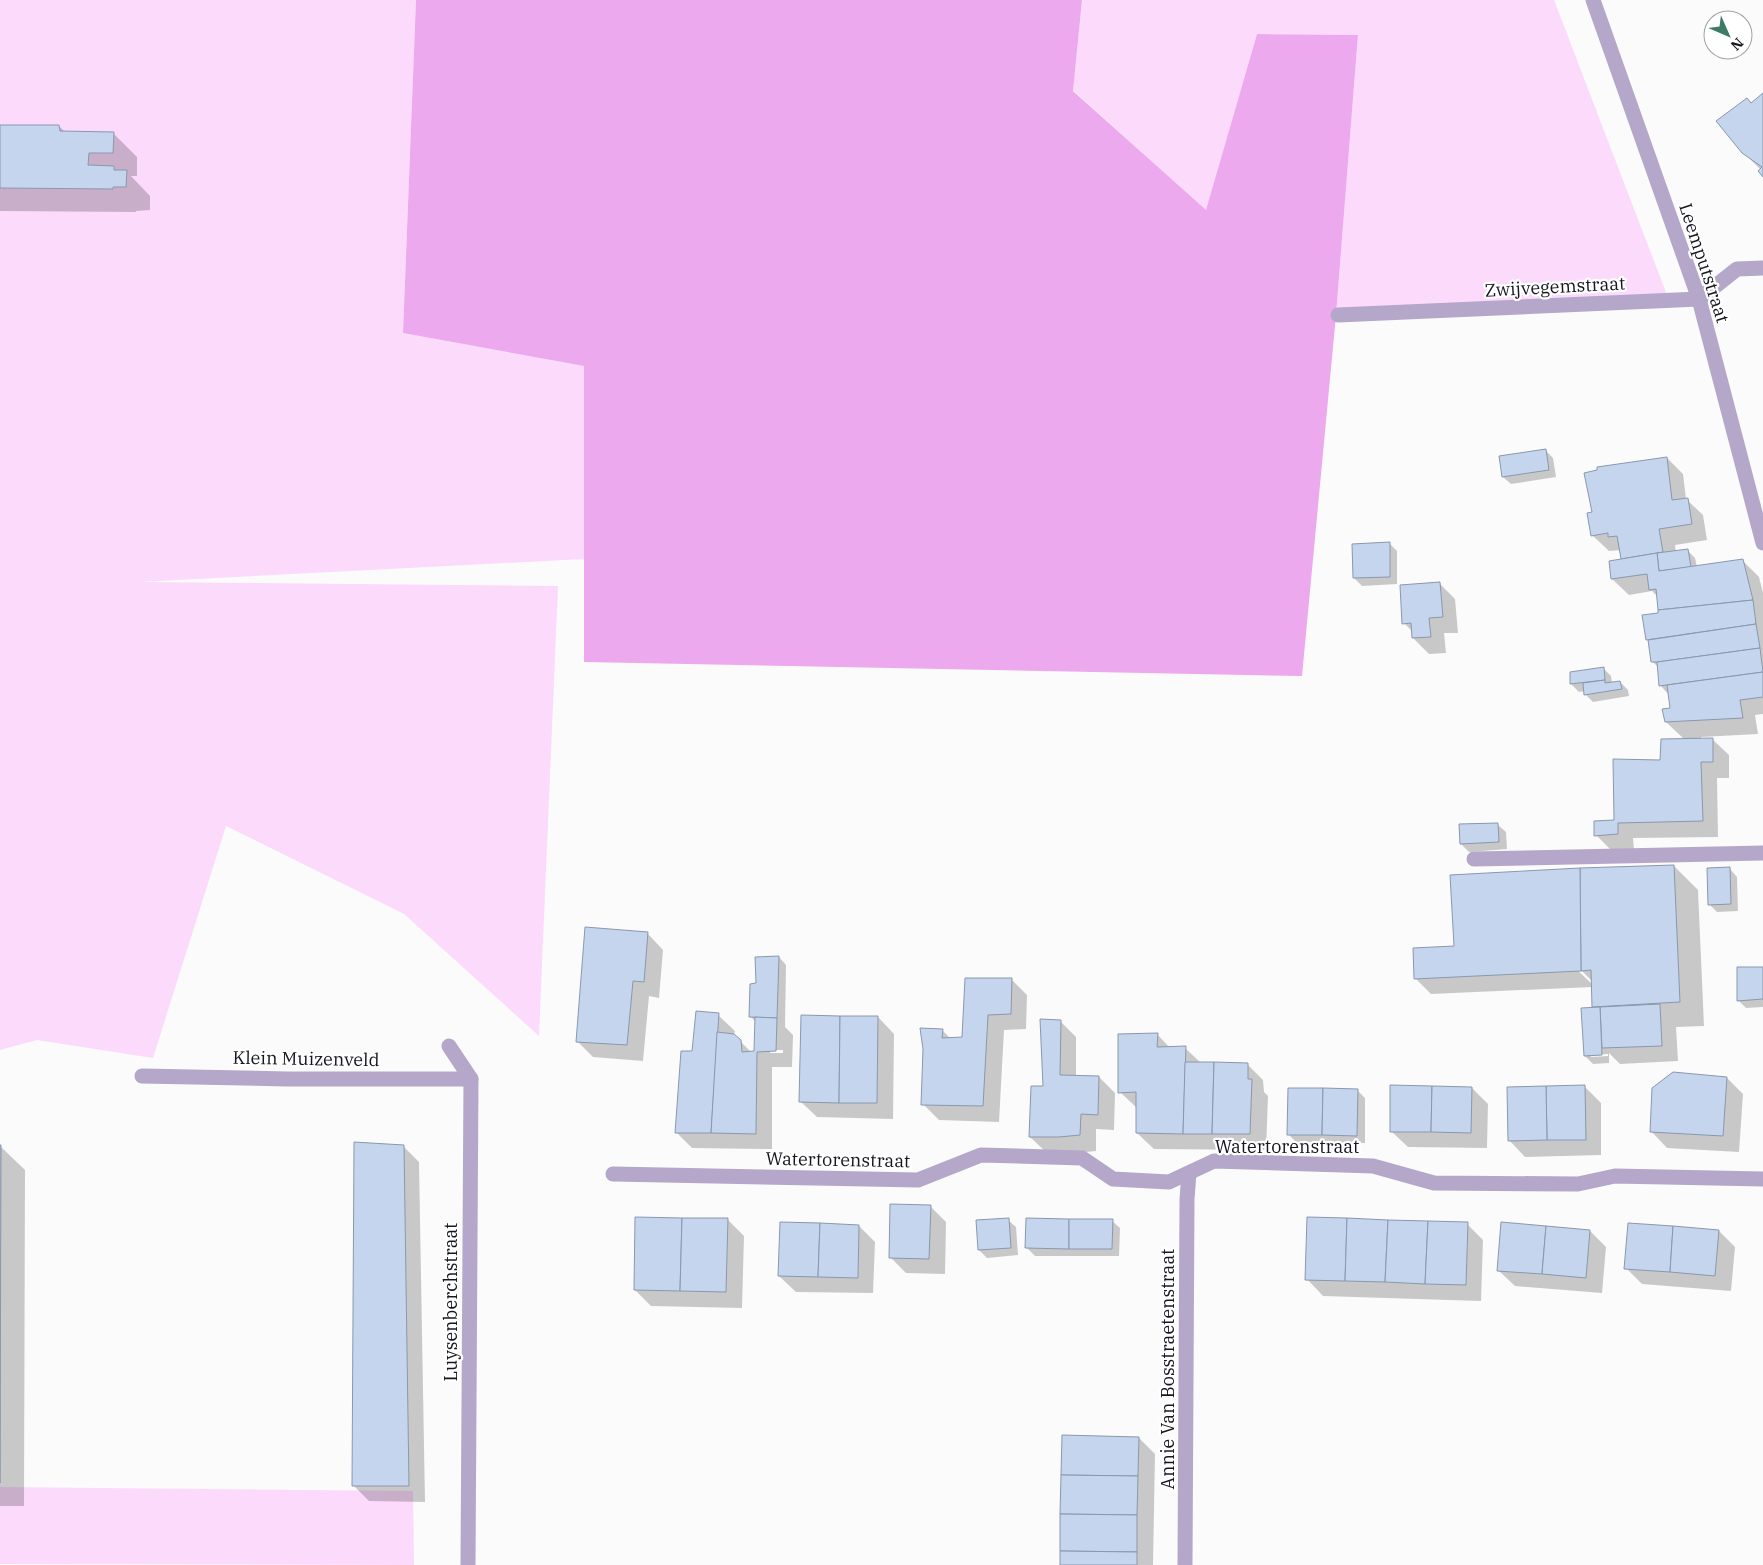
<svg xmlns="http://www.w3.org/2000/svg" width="1763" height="1565" font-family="'IBM Plex Serif',serif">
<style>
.green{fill:#fcdafc}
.forest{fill:#eca9ed}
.shadow{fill:#0003;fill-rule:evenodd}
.building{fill:#c5d5ed;stroke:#8998ae}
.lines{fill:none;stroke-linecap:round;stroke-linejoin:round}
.service{stroke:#b5a7ca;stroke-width:15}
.minor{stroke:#b5a7ca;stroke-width:15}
.labels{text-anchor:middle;stroke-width:4.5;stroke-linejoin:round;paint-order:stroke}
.street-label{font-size:18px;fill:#15161f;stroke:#fff}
</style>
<rect width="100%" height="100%" fill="#fbfbfb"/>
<!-- green -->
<g class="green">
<path d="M 0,0 L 416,0 L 403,333 L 584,366 L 584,559 L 139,582 L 558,586 L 539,1036 L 404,914 L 226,826 L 153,1058 L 37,1040 L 0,1050 Z"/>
<path d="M 1082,0 L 1554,0 L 1672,308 L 1336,315 L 1358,35 L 1257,34 L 1206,211 L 1073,90 Z"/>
<path d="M 0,1487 L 413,1491 L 414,1565 L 0,1564 Z"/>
</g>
<!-- forest -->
<path class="forest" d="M 416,0 L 1082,0 L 1073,91 L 1206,210 L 1257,34 L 1358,35 L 1336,315 L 1302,676 L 584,662 L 584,366 L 403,333 Z"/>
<!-- shadow -->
<g class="shadow">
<path d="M 1763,95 L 1763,175 L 1761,170 L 1743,152 L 1751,105 Z"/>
<path d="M 0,126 L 59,126 L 65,132 L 113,133 L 137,157 L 137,176 L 131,176 L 150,196 L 150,210 L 136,211 L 136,212 L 0,211 Z"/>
<path d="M 1545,450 L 1553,458 L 1556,477 L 1511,484 L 1503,477 Z"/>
<path d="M 1667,458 L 1683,474 L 1686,499 L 1703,515 L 1707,540 L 1675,545 L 1676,552 L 1687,550 L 1695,558 L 1697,567 L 1743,561 L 1759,577 L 1763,593 L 1763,714 L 1755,715 L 1758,734 L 1701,737 L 1701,739 L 1712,739 L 1729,755 L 1729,778 L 1717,778 L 1718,837 L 1633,838 L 1634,850 L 1612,851 L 1596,835 L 1615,821 L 1661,762 L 1684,739 L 1666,722 L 1671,709 L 1669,695 L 1660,685 L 1659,668 L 1652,661 L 1650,642 L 1647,639 L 1660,614 L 1658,597 L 1652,591 L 1629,595 L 1612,579 L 1610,562 L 1623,560 L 1621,550 L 1609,551 L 1592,535 L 1594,513 Z"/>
<path d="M 1389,543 L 1397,551 L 1397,584 L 1362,586 L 1354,578 Z"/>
<path d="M 1439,583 L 1455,599 L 1458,633 L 1444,633 L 1446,653 L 1429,654 L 1413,638 L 1413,632 L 1404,623 Z"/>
<path d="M 1603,668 L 1611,676 L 1612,683 L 1620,682 L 1628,690 L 1629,696 L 1593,702 L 1585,694 L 1585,691 L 1579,692 L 1571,684 Z"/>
<path d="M 1498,825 L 1506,832 L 1507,849 L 1469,852 L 1461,844 Z"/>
<path d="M 1674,866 L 1698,890 L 1704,1026 L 1676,1027 L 1678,1061 L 1620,1064 L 1609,1053 L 1609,1063 L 1593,1064 L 1585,1056 L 1595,1009 L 1593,1007 L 1592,987 L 1431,994 L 1415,978 L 1455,948 ZM 1577,966 L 1592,981 L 1592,984 L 1575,968 ZM 1608,1054 L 1608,1056 L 1591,1057 L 1591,1055 Z"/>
<path d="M 1730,869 L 1737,877 L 1738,911 L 1717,912 L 1709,904 Z"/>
<path d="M 647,933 L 663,950 L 659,998 L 649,996 L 643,1061 L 593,1057 L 577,1041 Z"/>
<path d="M 779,957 L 786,965 L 785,1027 L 793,1035 L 792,1067 L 772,1067 L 772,1149 L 692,1148 L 676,1132 L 693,1052 L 718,1015 L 735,1031 L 734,1035 L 752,1053 L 755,1053 L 756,1022 L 750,1016 L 757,984 ZM 770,1050 L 783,1050 L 783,1053 L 770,1053 Z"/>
<path d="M 1763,967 L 1763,1007 L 1746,1008 L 1738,1000 Z"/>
<path d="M 1011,979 L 1027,995 L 1026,1029 L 1004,1030 L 999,1122 L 939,1120 L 923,1104 L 924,1049 L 942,1030 L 951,1039 L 963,1038 Z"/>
<path d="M 878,1017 L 894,1034 L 893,1119 L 817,1117 L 800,1101 Z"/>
<path d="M 1060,1021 L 1076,1037 L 1076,1076 L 1099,1077 L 1115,1093 L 1114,1130 L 1096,1129 L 1096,1151 L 1076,1153 L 1047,1153 L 1030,1137 L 1045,1087 Z"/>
<path d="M 1157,1034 L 1170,1048 L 1185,1048 L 1201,1063 L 1247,1064 L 1263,1080 L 1264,1092 L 1268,1096 L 1266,1150 L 1154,1149 L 1137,1133 L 1137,1108 L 1120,1092 Z"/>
<path d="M 1727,1078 L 1743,1094 L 1739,1152 L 1667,1148 L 1651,1131 Z"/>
<path d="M 1392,1087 L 1472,1088 L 1488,1104 L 1487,1148 L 1408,1147 L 1391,1131 Z"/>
<path d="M 1585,1087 L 1601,1103 L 1601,1155 L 1525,1157 L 1509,1140 Z"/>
<path d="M 1357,1090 L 1365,1098 L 1365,1143 L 1296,1142 L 1288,1134 Z"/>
<path d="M 0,1146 L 25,1170 L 24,1506 L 0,1506 Z"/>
<path d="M 403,1146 L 419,1162 L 425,1502 L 369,1501 L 353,1485 Z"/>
<path d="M 930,1206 L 946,1222 L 945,1274 L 906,1273 L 890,1257 Z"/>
<path d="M 728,1220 L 744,1236 L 742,1308 L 651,1306 L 635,1290 Z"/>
<path d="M 1008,1220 L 1016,1227 L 1018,1255 L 987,1258 L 979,1250 Z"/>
<path d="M 1112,1221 L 1120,1228 L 1119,1256 L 1035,1256 L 1027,1248 Z"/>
<path d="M 1467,1224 L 1483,1240 L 1481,1301 L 1323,1296 L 1307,1279 Z"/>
<path d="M 859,1226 L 875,1242 L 873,1293 L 796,1292 L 779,1276 Z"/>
<path d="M 1590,1231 L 1606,1247 L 1602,1293 L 1515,1286 L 1498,1270 Z"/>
<path d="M 1719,1231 L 1735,1247 L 1731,1291 L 1642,1284 L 1626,1268 Z"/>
<path d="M 1139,1438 L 1155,1454 L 1153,1565 L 1061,1565 Z"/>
</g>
<!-- building -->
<g class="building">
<path d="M 1763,93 L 1763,177 L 1758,171 L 1762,167 L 1742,153 L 1716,121 L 1747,98 L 1751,103 Z"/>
<path d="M 0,125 L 59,125 L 60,131 L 114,132 L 113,153 L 89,153 L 88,165 L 114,166 L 114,170 L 127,170 L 126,187 L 113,187 L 113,189 L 0,188 Z"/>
<path d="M 1546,449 L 1549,470 L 1502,477 L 1499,456 Z"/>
<path d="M 1667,457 L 1672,500 L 1688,498 L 1692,524 L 1659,529 L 1663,552 L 1621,559 L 1617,536 L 1608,537 L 1608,533 L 1591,536 L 1587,513 L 1592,512 L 1584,473 L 1597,470 L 1597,467 Z"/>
<path d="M 1390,542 L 1390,577 L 1353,578 L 1352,544 Z"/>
<path d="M 1688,549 L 1691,567 L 1659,571 L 1657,553 Z"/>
<path d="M 1657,553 L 1659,571 L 1743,559 L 1753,600 L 1658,610 L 1656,589 L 1649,590 L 1647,574 L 1611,579 L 1609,561 Z"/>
<path d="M 1440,582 L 1443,617 L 1429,618 L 1431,637 L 1412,638 L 1411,623 L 1402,624 L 1400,585 Z"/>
<path d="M 1753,600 L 1756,624 L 1646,640 L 1642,615 L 1658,613 L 1658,610 Z"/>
<path d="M 1756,624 L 1760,648 L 1657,662 L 1651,662 L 1648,640 Z"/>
<path d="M 1760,648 L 1763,672 L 1659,686 L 1657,662 Z"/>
<path d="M 1604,667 L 1605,680 L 1570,684 L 1570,672 Z"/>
<path d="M 1763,672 L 1763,697 L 1740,700 L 1743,718 L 1665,722 L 1662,709 L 1670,708 L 1667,685 Z"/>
<path d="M 1605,680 L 1605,683 L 1620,681 L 1622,689 L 1584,695 L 1583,683 Z"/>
<path d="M 1713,738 L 1713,762 L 1701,762 L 1703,821 L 1618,823 L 1618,834 L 1594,836 L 1594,821 L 1614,820 L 1613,759 L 1660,760 L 1661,739 Z"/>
<path d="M 1498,823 L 1499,842 L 1460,844 L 1459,824 Z"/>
<path d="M 1674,865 L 1680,1002 L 1592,1007 L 1591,970 L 1581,971 L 1580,868 Z"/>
<path d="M 1730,867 L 1731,904 L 1708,905 L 1707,868 Z"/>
<path d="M 1580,868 L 1581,971 L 1414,979 L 1413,948 L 1454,946 L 1450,875 Z"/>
<path d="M 585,927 L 648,932 L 644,982 L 633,981 L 627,1045 L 576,1042 Z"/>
<path d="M 779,956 L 777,1018 L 749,1017 L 750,984 L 756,983 L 755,957 Z"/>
<path d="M 1737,967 L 1763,967 L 1763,999 L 1737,1001 Z"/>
<path d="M 965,978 L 1012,978 L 1011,1014 L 988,1015 L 983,1106 L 921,1105 L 923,1049 L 920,1028 L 943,1029 L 942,1038 L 962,1037 Z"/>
<path d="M 1660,1004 L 1662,1046 L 1602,1048 L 1600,1007 Z"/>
<path d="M 1600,1007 L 1602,1055 L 1584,1056 L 1581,1008 Z"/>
<path d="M 696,1011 L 719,1013 L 711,1133 L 675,1133 L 681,1051 L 692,1051 Z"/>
<path d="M 801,1015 L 840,1016 L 839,1103 L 799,1102 Z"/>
<path d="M 840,1016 L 878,1016 L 877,1103 L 839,1103 Z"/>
<path d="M 755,1017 L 777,1018 L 776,1051 L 757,1052 L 756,1134 L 711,1133 L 717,1032 L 734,1034 L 741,1040 L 742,1052 L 754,1051 Z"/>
<path d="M 1040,1019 L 1061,1020 L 1060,1075 L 1099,1076 L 1098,1115 L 1081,1114 L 1080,1135 L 1059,1137 L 1029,1137 L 1031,1086 L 1043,1086 Z"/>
<path d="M 1158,1033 L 1157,1047 L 1186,1046 L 1183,1134 L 1136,1133 L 1136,1092 L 1118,1093 L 1118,1034 Z"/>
<path d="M 1185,1062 L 1214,1062 L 1212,1134 L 1183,1134 Z"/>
<path d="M 1214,1062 L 1248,1063 L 1248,1079 L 1252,1079 L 1250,1134 L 1212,1134 Z"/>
<path d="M 1673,1072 L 1727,1077 L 1723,1136 L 1650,1132 L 1652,1088 Z"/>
<path d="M 1390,1085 L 1432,1086 L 1431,1132 L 1390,1132 Z"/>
<path d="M 1585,1085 L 1586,1140 L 1547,1140 L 1546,1086 Z"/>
<path d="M 1432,1086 L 1472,1087 L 1471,1133 L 1431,1132 Z"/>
<path d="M 1546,1086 L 1547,1140 L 1508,1141 L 1507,1087 Z"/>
<path d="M 1288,1088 L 1323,1088 L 1322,1135 L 1287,1135 Z"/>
<path d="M 1323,1088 L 1358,1089 L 1357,1136 L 1322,1135 Z"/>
<path d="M 354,1142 L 404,1145 L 409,1486 L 352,1486 Z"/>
<path d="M 0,1145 L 1,1145 L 0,1483 Z"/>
<path d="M 890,1204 L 931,1205 L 929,1259 L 889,1258 Z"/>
<path d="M 635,1217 L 682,1218 L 680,1291 L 634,1290 Z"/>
<path d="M 1307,1217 L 1347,1218 L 1345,1281 L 1305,1280 Z"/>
<path d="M 682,1218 L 728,1218 L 726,1292 L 680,1291 Z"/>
<path d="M 1009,1218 L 1011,1248 L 978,1250 L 976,1220 Z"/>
<path d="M 1026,1218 L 1069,1219 L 1069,1249 L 1025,1248 Z"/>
<path d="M 1347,1218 L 1388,1220 L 1385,1282 L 1345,1281 Z"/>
<path d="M 1069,1219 L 1113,1219 L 1112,1249 L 1069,1249 Z"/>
<path d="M 1388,1220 L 1428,1221 L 1425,1284 L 1385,1282 Z"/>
<path d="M 1428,1221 L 1468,1222 L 1466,1285 L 1425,1284 Z"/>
<path d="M 780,1222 L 820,1223 L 818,1277 L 778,1276 Z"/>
<path d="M 1501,1222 L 1546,1226 L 1542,1274 L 1497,1271 Z"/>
<path d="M 820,1223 L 859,1225 L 858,1278 L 818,1277 Z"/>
<path d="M 1628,1223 L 1673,1226 L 1670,1272 L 1624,1269 Z"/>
<path d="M 1546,1226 L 1590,1230 L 1586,1278 L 1542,1274 Z"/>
<path d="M 1673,1226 L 1719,1230 L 1715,1276 L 1670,1272 Z"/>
<path d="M 1062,1435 L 1139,1437 L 1138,1476 L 1061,1475 Z"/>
<path d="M 1061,1475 L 1138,1476 L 1137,1515 L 1060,1514 Z"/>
<path d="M 1060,1514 L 1137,1515 L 1137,1552 L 1060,1551 Z"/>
<path d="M 1060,1551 L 1137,1552 L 1137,1565 L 1060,1565 Z"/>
</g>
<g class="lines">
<!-- service -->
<path class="service" d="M 1474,859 L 1763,853"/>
<!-- minor -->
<g class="minor">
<path d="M 1593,0 L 1699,299 L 1763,543"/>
<path d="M 1338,315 L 1699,299 L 1737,269 L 1763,268"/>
<path d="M 449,1046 L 471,1079 L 468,1565"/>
<path d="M 142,1076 L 287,1079 L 471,1079"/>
<path d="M 613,1174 L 918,1180 L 981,1155 L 1082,1158 L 1113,1179 L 1169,1182 L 1214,1161 L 1373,1166 L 1434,1183 L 1578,1184 L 1615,1176 L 1763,1179"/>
<path d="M 1185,1565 L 1187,1199 L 1189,1173"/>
</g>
</g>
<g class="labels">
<!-- street labels -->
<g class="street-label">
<text transform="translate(1704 263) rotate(72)" y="6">Leemputstraat</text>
<text transform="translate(1555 287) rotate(-3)" y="6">Zwijvegemstraat</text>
<text transform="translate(306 1059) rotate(1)" y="6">Klein Muizenveld</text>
<text x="1287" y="1153">Watertorenstraat</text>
<text transform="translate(838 1160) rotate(1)" y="6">Watertorenstraat</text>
<text transform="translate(451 1302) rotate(-90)" y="6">Luysenberchstraat</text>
<text transform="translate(1168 1369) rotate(-90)" y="6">Annie Van Bosstraetenstraat</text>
</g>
</g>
<!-- north arrow -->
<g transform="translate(1728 35) rotate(135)"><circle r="24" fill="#ffffff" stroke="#a1a2a5"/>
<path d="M0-4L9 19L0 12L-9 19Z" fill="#3e7b66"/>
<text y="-8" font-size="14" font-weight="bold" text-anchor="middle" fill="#15161f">N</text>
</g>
</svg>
